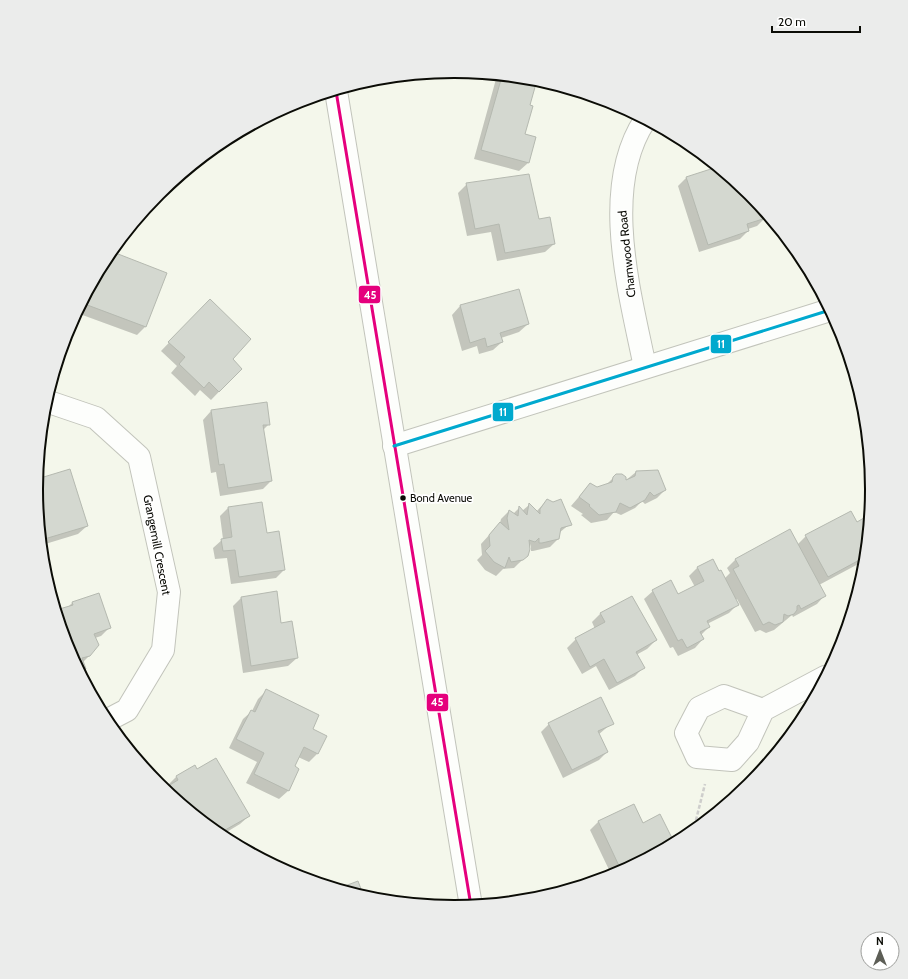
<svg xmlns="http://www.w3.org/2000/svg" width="908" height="979" font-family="Cabin,sans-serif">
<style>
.shadow{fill:#0003}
.building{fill:#d4d8d0;stroke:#b5b9b0}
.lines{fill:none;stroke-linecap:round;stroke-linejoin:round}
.minor-casing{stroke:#c2c4bb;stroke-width:24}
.secondary-casing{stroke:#c2c4bb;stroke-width:24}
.path{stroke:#cececc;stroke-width:2.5;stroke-dasharray:4 2;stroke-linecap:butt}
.minor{stroke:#fdfefc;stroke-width:22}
.secondary{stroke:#fdfefc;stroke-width:22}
.bus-1-casing{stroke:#fff;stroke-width:6}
.bus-2-casing{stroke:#fff;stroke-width:6}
.bus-1{stroke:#e5007d;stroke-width:3}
.bus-2{stroke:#00a9ce;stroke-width:3}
.bus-dot{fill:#0b0c06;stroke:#fff;stroke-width:1.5}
.labels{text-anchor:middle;stroke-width:3.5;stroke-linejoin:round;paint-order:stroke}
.bus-label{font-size:11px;fill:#0b0c06;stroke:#fff;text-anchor:start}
.street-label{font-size:12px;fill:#0b0c06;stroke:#fff}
.rim{fill:none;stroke:#0b0c06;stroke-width:2}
.line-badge{stroke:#fff;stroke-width:1.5}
.badge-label{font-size:11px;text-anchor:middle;font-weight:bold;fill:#fff}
</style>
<rect width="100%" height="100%" fill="#f4f7eb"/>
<!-- shadow -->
<g class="shadow">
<path d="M 499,76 L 538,80 L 535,83 L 529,105 L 524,134 L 535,137 L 528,163 L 519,171 L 474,159 L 496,79 Z"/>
<path d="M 716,166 L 750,194 L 763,210 L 765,218 L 757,226 L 748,229 L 748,231 L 740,239 L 699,252 L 678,186 L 686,178 L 713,169 Z"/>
<path d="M 467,184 L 554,244 L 545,252 L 497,261 L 491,232 L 467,236 L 458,193 Z"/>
<path d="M 114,253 L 145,327 L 137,335 L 77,313 L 103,264 Z"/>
<path d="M 518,290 L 528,324 L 519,332 L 501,338 L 502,342 L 493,350 L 479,354 L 477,346 L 462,351 L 452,315 L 460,306 Z"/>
<path d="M 210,300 L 231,359 L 241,369 L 211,400 L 200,390 L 195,396 L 171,373 L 177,366 L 161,351 Z"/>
<path d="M 266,403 L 269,424 L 263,430 L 271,481 L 263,489 L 220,496 L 216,472 L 211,473 L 203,420 L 211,411 Z"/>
<path d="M 636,472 L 665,490 L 657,498 L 645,504 L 642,501 L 635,508 L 621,515 L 614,512 L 607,520 L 591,523 L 581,515 L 583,514 L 571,506 L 590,484 L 597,488 L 606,485 L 616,475 L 625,481 Z"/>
<path d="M 37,480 L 87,526 L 78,534 L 42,545 L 36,489 Z"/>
<path d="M 547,500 L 571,523 L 559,533 L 558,539 L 550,547 L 533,551 L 531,551 L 531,544 L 527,556 L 518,564 L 514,568 L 503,569 L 496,576 L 485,570 L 477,560 L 482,555 L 481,544 L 500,523 L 501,519 L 509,511 L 513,514 L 519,508 L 522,511 L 529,505 L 536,512 Z"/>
<path d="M 870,505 L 870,512 L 867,508 Z"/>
<path d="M 228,508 L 266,534 L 284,570 L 276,578 L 231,584 L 227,558 L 215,559 L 213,548 L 223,539 L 220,516 Z"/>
<path d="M 851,512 L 857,523 L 869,516 L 864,566 L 862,562 L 819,585 L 825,595 L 817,604 L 793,617 L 792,615 L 774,630 L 766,633 L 760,630 L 755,632 L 737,599 L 735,600 L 737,605 L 729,613 L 707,624 L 709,627 L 701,635 L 703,639 L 695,648 L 678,656 L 673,647 L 670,648 L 644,599 L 653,591 L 677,596 L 695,587 L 689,576 L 697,568 L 713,560 L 724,579 L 730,573 L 727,568 L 735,560 L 798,544 L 806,536 Z"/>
<path d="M 99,594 L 110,627 L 101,636 L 95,638 L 90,655 L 83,662 L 84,668 L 80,673 L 68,649 L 56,611 L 68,607 L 72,603 Z"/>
<path d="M 632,597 L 656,640 L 647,649 L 636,655 L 643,668 L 635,676 L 609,690 L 596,666 L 582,674 L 567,648 L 576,639 L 595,629 L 592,622 L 600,614 Z"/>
<path d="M 241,598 L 297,658 L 288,666 L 243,673 L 233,606 Z"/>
<path d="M 267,690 L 311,729 L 317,754 L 309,762 L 298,757 L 293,767 L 298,769 L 288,791 L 279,799 L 246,783 L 257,762 L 229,748 L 243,719 L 252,711 L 258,699 Z"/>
<path d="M 612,723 L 598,735 L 607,752 L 599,760 L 563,778 L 541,732 L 549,724 Z"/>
<path d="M 195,766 L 197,770 L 249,816 L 240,824 L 220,836 L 164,790 L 169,787 L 168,785 L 176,777 Z"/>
<path d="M 633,805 L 643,824 L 673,841 L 666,848 L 612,876 L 590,830 L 598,822 Z"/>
</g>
<!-- building -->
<g class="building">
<path d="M 502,76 L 537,80 L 530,105 L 533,106 L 525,134 L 536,137 L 529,163 L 481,150 Z"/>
<path d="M 717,167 L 750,194 L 764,212 L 766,218 L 747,224 L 749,231 L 708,245 L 686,177 Z"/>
<path d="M 529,174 L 539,219 L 550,217 L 555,244 L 505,253 L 499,224 L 475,229 L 466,183 Z"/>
<path d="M 113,252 L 167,273 L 146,327 L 82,303 L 103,264 L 108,266 Z"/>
<path d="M 519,289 L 529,324 L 500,333 L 503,342 L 487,347 L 485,338 L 470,343 L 460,305 Z"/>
<path d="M 210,299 L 251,339 L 233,359 L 242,369 L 219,392 L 209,382 L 204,388 L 179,364 L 185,357 L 168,342 Z"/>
<path d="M 267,402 L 270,425 L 263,425 L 272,481 L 228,488 L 224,464 L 219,465 L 211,410 Z"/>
<path d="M 70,469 L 88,526 L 41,540 L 36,489 L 37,479 Z"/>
<path d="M 658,470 L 666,490 L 654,496 L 650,492 L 645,500 L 630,508 L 620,503 L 616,512 L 599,515 L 589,506 L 590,505 L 579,497 L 590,483 L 597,487 L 612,482 L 613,477 L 616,474 L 622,474 L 626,477 L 626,480 L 635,476 L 636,471 Z"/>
<path d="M 547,499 L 553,502 L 561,499 L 572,525 L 561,528 L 559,539 L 542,543 L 539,543 L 539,538 L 535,542 L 529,540 L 530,549 L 528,556 L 523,560 L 511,562 L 509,557 L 505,568 L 494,562 L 485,551 L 490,546 L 489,535 L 500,522 L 509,530 L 507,518 L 509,510 L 518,516 L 519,506 L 527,515 L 529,503 L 540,514 L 540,509 Z"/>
<path d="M 262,502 L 267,533 L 279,531 L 285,570 L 239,577 L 235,550 L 223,551 L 221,539 L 232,537 L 228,507 Z"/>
<path d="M 851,511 L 857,522 L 869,515 L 865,557 L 828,577 L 805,535 Z"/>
<path d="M 790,529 L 826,596 L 801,609 L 799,605 L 797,606 L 797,610 L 794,614 L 788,616 L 784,614 L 783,622 L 775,625 L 769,622 L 763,625 L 733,569 L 739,566 L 735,559 Z"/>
<path d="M 713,559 L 719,571 L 721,570 L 739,605 L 707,621 L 710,627 L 700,632 L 704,639 L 687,648 L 682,639 L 678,641 L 652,590 L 671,580 L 678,594 L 704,581 L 697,567 Z"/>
<path d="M 277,591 L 281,623 L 292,621 L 298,658 L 251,666 L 241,597 Z"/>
<path d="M 99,593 L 111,628 L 94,634 L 99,645 L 90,656 L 82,658 L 86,669 L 79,671 L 68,649 L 56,610 L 73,605 L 72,602 Z"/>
<path d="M 632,596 L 657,640 L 636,652 L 645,668 L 617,683 L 604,659 L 590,667 L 575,638 L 605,622 L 600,613 Z"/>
<path d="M 266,689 L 319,715 L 313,729 L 327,736 L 318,754 L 304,747 L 295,766 L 299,769 L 289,791 L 254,774 L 264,753 L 236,739 L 251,710 L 255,712 Z"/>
<path d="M 601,697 L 614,724 L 598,731 L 608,752 L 572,770 L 548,723 Z"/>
<path d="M 216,758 L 250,816 L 218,834 L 163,789 L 178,780 L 176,776 L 195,765 L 197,769 Z"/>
<path d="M 634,804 L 643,823 L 660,814 L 674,842 L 620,868 L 598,821 Z"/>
<path d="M 358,881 L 364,897 L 337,889 Z"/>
</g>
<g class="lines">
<!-- minor casing -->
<g class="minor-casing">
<g id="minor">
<path d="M 645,120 C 600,188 630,293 645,367"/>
<path d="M 46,401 L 96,418 L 139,457 L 169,592 L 163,650 L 127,710 L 106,721"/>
<path d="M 394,446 L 830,310"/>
<path d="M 763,710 L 724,696 L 699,708 L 686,733 L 697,757 L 732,760 L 748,742 L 763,710 L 825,677"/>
</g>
</g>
<!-- secondary casing -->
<g class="secondary-casing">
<path id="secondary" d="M 336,91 L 471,906"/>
</g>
<!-- path -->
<path class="path" d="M 693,832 L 705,784"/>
<!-- minor -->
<use href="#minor" class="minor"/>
<!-- secondary -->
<use href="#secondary" class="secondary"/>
<!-- bus-1 casing -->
<g class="bus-1-casing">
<path id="bus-1" d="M 336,91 L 471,906"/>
</g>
<!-- bus-2 casing -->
<g class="bus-2-casing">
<path id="bus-2" d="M 394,446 L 830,310"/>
</g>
<!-- bus-1 -->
<use href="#bus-1" class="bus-1"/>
<!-- bus-2 -->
<use href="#bus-2" class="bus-2"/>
</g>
<!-- markers -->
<circle class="bus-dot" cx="403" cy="498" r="3.5"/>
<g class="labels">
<!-- bus labels -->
<g class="bus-label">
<text x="410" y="502">Bond Avenue</text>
</g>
<!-- street labels -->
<g class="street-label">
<text transform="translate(627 254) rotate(-96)" y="4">Charnwood Road</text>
<text transform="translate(157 545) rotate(79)" y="4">Grangemill Crescent</text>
</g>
</g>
<!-- crop -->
<path d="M0 0H908V979H0ZM43 489a411 411 0 1 1 822 0a411 411 0 1 1-822 0Z" fill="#ebeceb" fill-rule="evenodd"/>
<path class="rim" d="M43 489a411 411 0 1 1 822 0a411 411 0 1 1-822 0Z"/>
<g class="line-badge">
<rect x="358" y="285" width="23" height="19" rx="4" fill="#e5007d"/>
<rect x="710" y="334" width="22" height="20" rx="4" fill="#00a9ce"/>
<rect x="492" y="402" width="22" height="20" rx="4" fill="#00a9ce"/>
<rect x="426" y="693" width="23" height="19" rx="4" fill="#e5007d"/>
</g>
<g class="badge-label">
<text x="370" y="299">45</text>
<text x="721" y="348">11</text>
<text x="503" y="416">11</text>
<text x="437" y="706">45</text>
</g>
<!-- north arrow -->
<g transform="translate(880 951)"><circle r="19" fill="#ffffff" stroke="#9d9e9b"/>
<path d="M0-3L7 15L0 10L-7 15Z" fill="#5d5e56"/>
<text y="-6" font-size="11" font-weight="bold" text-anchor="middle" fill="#0b0c06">N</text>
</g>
<!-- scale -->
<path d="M772 26v6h88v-6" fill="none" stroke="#0b0c06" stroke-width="2"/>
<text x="778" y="26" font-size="12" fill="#0b0c06" stroke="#ffffff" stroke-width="3" paint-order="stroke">20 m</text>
</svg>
